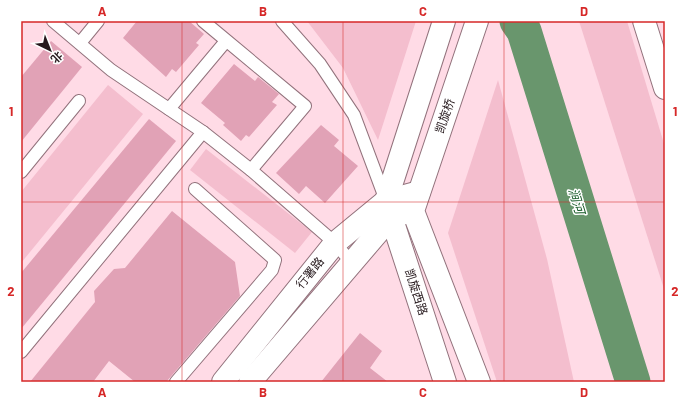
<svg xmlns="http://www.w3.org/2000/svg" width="686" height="403" font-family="Barlow,'Noto Sans SC',sans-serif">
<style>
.green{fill:#f4bece}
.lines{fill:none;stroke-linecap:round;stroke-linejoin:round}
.river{stroke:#69966d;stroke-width:35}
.building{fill:#e1a2b6}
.lane-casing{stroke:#92727c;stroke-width:14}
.street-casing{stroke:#92727c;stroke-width:24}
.secondary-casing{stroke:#92727c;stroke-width:24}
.lane{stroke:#fff;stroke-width:12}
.street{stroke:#fff;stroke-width:22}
.secondary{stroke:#fff;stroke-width:22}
.grid{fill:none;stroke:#d62828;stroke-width:1;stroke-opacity:0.55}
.labels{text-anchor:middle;stroke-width:3;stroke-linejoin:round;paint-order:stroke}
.street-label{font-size:12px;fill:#25181c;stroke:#fff}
.water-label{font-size:13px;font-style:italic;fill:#115722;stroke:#fff}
.neatline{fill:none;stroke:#d62828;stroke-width:1.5}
.grid-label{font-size:13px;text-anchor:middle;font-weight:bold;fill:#d62828}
</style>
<rect width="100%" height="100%" fill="#ffdbe6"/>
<!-- green -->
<g class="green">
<path d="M 307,21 L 416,21 L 378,140 L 343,68 Z"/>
<path d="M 579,21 L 627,21 L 665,147 L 665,292 Z"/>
<path d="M 498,80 L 547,259 L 574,382 L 497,382 L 448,233 Z"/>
<path d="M 108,85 L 143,114 L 21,263 L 21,192 Z"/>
<path d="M 206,149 L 312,232 L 295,253 L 190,170 Z"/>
</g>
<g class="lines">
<!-- river -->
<path class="river" d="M 517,21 L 524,31 L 633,382"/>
</g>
<!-- building -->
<g class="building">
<path d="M 137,21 L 189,21 L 204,34 L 196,43 L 199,45 L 176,72 L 172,69 L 166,77 L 123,38 Z"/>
<path d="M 51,41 L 82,67 L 21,142 L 21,77 Z"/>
<path d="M 234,64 L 255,81 L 258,77 L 279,94 L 272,102 L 277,105 L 249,137 L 246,135 L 241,141 L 223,125 L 225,123 L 201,103 Z"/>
<path d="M 149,119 L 176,141 L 21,329 L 21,273 Z"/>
<path d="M 321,125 L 339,140 L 334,146 L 358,166 L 325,203 L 306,186 L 299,194 L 276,173 Z"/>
<path d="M 172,211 L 235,262 L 240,296 L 167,381 L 135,382 L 109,361 L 93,382 L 30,382 L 95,302 L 94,291 L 114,269 L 125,268 Z"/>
<path d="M 360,333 L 382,351 L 370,368 L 388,382 L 321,382 Z"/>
</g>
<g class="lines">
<!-- lane casing -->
<g class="lane-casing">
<g id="lane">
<path d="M 53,21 L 111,70 L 203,132 L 251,170 L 335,243 L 351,262"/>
<path d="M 203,21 L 305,106 L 251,170"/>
<path d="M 282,21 L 320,64 L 354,115 L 385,198"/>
<path d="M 80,43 L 98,21"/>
<path d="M 169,109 L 226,41"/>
<path d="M 21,172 L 79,101"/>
<path d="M 21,352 L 203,132"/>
<path d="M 176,382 L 272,270 L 275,260 L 195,189"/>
</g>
</g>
<!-- street casing -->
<g class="street-casing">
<g id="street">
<path d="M 644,21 L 665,88"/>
<path d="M 223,382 L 335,243 L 386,201 L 419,192"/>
<path d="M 250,382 L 391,217 L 408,212"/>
</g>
</g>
<!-- secondary casing -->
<g class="secondary-casing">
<g id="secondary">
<path d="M 444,21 L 386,201 L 445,382"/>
<path d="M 477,21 L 413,211 L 479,382"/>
</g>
</g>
<!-- lane -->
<use href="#lane" class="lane"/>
<!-- street -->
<use href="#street" class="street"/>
<!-- secondary -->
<use href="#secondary" class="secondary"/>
</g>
<!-- grid -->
<path class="grid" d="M 182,21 L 182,382M 343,21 L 343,382M 504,21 L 504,382M 21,202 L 665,202"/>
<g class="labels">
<!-- street labels -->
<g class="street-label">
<text transform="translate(445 116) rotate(-71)" y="4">凯旋桥</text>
<text transform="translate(310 273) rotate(-51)" y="4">行署路</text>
<text transform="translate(416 292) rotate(72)" y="4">凯旋西路</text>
</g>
<!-- water labels -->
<g class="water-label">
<text transform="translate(577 201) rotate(73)" y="5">涧河</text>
</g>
</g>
<!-- border -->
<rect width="686" height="403" fill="none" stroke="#ffffff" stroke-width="44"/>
<!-- north arrow -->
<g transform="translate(50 50) rotate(137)" stroke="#ffffff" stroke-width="3" paint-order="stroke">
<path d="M0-3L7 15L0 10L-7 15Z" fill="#25181c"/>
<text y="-6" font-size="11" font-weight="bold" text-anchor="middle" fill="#25181c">北</text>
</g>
<rect x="22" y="22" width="642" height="359" class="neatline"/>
<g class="grid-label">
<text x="102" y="16">A</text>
<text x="263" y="16">B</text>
<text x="423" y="16">C</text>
<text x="584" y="16">D</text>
<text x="11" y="116">1</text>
<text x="675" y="116">1</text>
<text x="11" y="296">2</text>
<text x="675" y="296">2</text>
<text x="102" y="397">A</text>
<text x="263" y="397">B</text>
<text x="423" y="397">C</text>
<text x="584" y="397">D</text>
</g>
</svg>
